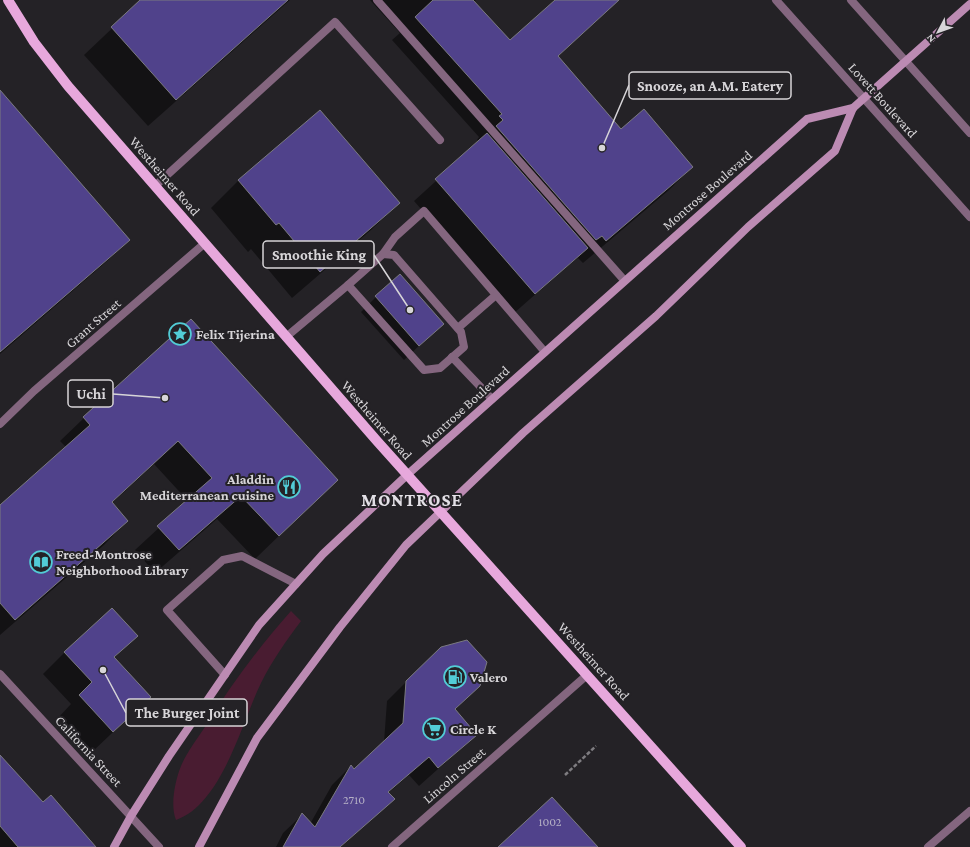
<svg xmlns="http://www.w3.org/2000/svg" width="970" height="847" font-family="'Crimson Pro',serif">
<style>
.green{fill:#491c31}
.shadow{fill:#0007}
.building{fill:#50428b;stroke:#7b7a80}
.lines{fill:none;stroke-linecap:round;stroke-linejoin:round}
.path{stroke:#7e7c80;stroke-width:2.5;stroke-dasharray:4 2;stroke-linecap:butt}
.service{stroke:#84667f;stroke-width:8}
.minor{stroke:#84667f;stroke-width:8}
.tertiary{stroke:#84667f;stroke-width:8}
.secondary{stroke:#bc8bb3;stroke-width:8}
.primary{stroke:#e7a8dc;stroke-width:10}
.labels{text-anchor:middle;stroke-width:4;stroke-linejoin:round;paint-order:stroke}
.number-label{font-size:12px;fill:#b5b0c5}
.street-label{font-size:14px;fill:#d7d5d8;stroke:#242226}
.poi-label{font-size:14px;font-weight:bold;fill:#d7d5d8;stroke:#242226;text-anchor:start}
.district-label{font-size:18px;font-weight:bold;letter-spacing:1px;fill:#e3e0e6;stroke:#242226}
.leader{fill:none;stroke:#d7d5d8;stroke-width:1.5}
.callout-dot{fill:#d7d5d8;stroke:#242226;stroke-width:1.5}
.callout{fill:#242226;stroke:#d7d5d8;stroke-width:1.5}
.callout-label{font-size:15px;text-anchor:middle;font-weight:bold;fill:#d7d5d8}
</style>
<rect width="100%" height="100%" fill="#242226"/>
<!-- green -->
<path class="green" d="M 291,611 L 301,621 C 286,641 272,661 261,683 C 242,722 222,804 176,820 C 170,805 175,781 181,766 C 187,752 197,739 205,727 C 230,686 259,647 291,611 Z"/>
<!-- shadow -->
<g class="shadow">
<path d="M 142,0 L 290,0 L 148,126 L 84,55 Z"/>
<path d="M 370,0 L 476,0 L 474,2 L 510,42 L 556,0 L 606,0 L 612,6 L 557,57 L 621,131 L 692,167 L 669,190 L 583,263 L 578,258 L 572,262 L 513,314 L 414,201 L 479,142 L 477,140 L 479,137 L 392,40 L 400,33 Z"/>
<path d="M 0,92 L 129,240 L 107,261 L 0,354 Z"/>
<path d="M 320,111 L 399,203 L 371,230 L 292,298 L 251,249 L 248,252 L 211,208 L 238,181 Z"/>
<path d="M 376,297 L 442,324 L 404,360 L 361,312 Z"/>
<path d="M 191,320 L 313,503 L 255,559 L 217,519 L 155,573 L 135,550 L 188,501 L 154,464 L 112,503 L 127,521 L 104,545 L 0,635 L 0,506 L 66,447 L 60,441 L 84,418 Z"/>
<path d="M 136,636 L 114,658 L 150,697 L 91,753 L 58,718 L 71,704 L 43,674 L 65,652 Z"/>
<path d="M 406,682 L 479,686 L 455,710 L 476,735 L 419,786 L 409,775 L 388,793 L 393,799 L 341,847 L 276,847 L 283,833 L 302,815 L 310,824 L 332,785 L 351,766 L 354,770 L 384,742 L 387,701 Z"/>
<path d="M 0,757 L 43,803 L 89,847 L 0,847 Z"/>
</g>
<!-- building -->
<g class="building">
<path d="M 140,0 L 288,0 L 176,100 L 111,27 Z"/>
<path d="M 433,0 L 473,0 L 510,40 L 555,0 L 619,0 L 558,56 L 621,129 L 644,109 L 693,167 L 606,241 L 602,236 L 596,240 L 496,126 L 503,120 L 499,116 L 502,114 L 415,17 Z"/>
<path d="M 0,90 L 130,240 L 0,352 Z"/>
<path d="M 320,110 L 400,203 L 320,272 L 279,223 L 276,225 L 238,180 Z"/>
<path d="M 487,133 L 588,248 L 535,294 L 435,179 Z"/>
<path d="M 400,274 L 444,324 L 419,346 L 375,296 Z"/>
<path d="M 191,319 L 338,480 L 279,536 L 241,496 L 179,550 L 157,526 L 212,478 L 178,441 L 112,502 L 128,521 L 15,620 L 0,603 L 0,505 L 90,425 L 83,417 Z"/>
<path d="M 112,608 L 138,636 L 114,657 L 151,697 L 113,732 L 79,695 L 92,682 L 64,652 Z"/>
<path d="M 467,640 L 487,662 L 480,686 L 455,709 L 477,735 L 438,768 L 429,757 L 388,792 L 395,799 L 340,847 L 283,847 L 302,813 L 315,827 L 351,765 L 354,769 L 403,723 L 406,681 L 441,647 Z"/>
<path d="M 0,755 L 43,802 L 51,795 L 96,847 L 18,847 L 0,826 Z"/>
<path d="M 552,797 L 598,847 L 498,847 Z"/>
</g>
<g class="lines">
<!-- path -->
<path class="path" d="M 565,775 L 596,746"/>
<!-- service -->
<g class="service">
<path d="M 377,0 L 624,280"/>
<path d="M 155,186 L 335,22 L 440,140"/>
<path d="M 383,254 L 394,255 L 461,332 L 464,347 L 440,368 L 424,370 L 348,285 Z"/>
<path d="M 383,254 L 395,237 L 424,211 L 545,352"/>
<path d="M 458,328 L 496,295"/>
<path d="M 286,337 L 348,285"/>
<path d="M 452,357 L 492,399"/>
<path d="M 225,675 L 167,610 L 223,560 L 242,556 L 296,584"/>
</g>
<!-- minor -->
<g class="minor">
<path d="M 0,424 L 34,391 L 205,243"/>
<path d="M 0,674 L 159,847"/>
<path d="M 392,847 L 587,675"/>
</g>
<!-- tertiary -->
<g class="tertiary">
<path d="M 776,0 L 970,217"/>
<path d="M 851,0 L 970,133"/>
<path d="M 928,847 L 970,811"/>
</g>
<!-- secondary -->
<g class="secondary">
<path d="M 114,847 L 131,816 L 169,756 L 259,625 L 323,554 L 407,475 L 807,119 L 853,108"/>
<path d="M 199,847 L 257,738 L 340,627 L 406,545 L 523,433 L 656,316 L 748,227 L 835,151 L 853,108 L 970,4"/>
</g>
<!-- primary -->
<path class="primary" d="M 8,0 L 34,42 L 68,86 L 377,441 L 741,847"/>
</g>
<!-- icons -->
<defs>
<g id="sight-ring" transform="scale(1.15)"><circle r="9.5" fill="#242226" stroke="#52ccd6" stroke-width="1.5"/><path d="M0-6L1.8-2.2L6-1.7L2.9 1.2L3.7 5.4L0 3.3L-3.7 5.4L-2.9 1.2L-6-1.7L-1.8-2.2Z" fill="#52ccd6"/></g>
<g id="restaurant-ring" transform="scale(1.15)"><circle r="9.5" fill="#242226" stroke="#52ccd6" stroke-width="1.5"/><path d="M-5-6h1v4h1v-4h1v4h1v-4h1v5L-1.5 .5V6h-2V.5L-5-1ZM5-6V6H3V1.5H1.5Q1.5-4 5-6Z" fill="#52ccd6"/></g>
<g id="library-ring" transform="scale(1.15)"><circle r="9.5" fill="#242226" stroke="#52ccd6" stroke-width="1.5"/><path d="M-6-4Q-3-5.5-.7-3.5V5Q-3 3-6 4ZM6-4Q3-5.5 .7-3.5V5Q3 3 6 4Z" fill="#52ccd6"/></g>
<g id="fuel-ring" transform="scale(1.15)"><circle r="9.5" fill="#242226" stroke="#52ccd6" stroke-width="1.5"/><path d="M-5.5-6h7V0h2V4h1.3V-2.5L3-4.5l.8-.8L6-3V5H2.5V1h-1V6h-7ZM-4.2-4.7v3.2H.2V-4.7Z" fill="#52ccd6"/></g>
<g id="supermarket-ring" transform="scale(1.15)"><circle r="9.5" fill="#242226" stroke="#52ccd6" stroke-width="1.5"/><path d="M-6-5.5h2.5l.6 2H6L4.5 2H-2.5L-4.4-4H-6ZM-1.5 3.2a1.3 1.3 0 1 0 .1 0ZM3 3.2a1.3 1.3 0 1 0 .1 0Z" fill="#52ccd6"/></g>
</defs>
<g fill-rule="evenodd">
<use href="#sight-ring" x="180" y="334"/>
<use href="#restaurant-ring" x="289" y="487"/>
<use href="#library-ring" x="41" y="562"/>
<use href="#fuel-ring" x="455" y="677"/>
<use href="#supermarket-ring" x="434" y="729"/>
</g>
<g class="labels">
<!-- number labels -->
<g class="number-label">
<text x="354" y="804">2710</text>
<text x="550" y="826">1002</text>
</g>
<!-- street labels -->
<g class="street-label">
<text transform="translate(883 100) rotate(48)" y="5">Lovett Boulevard</text>
<text transform="translate(165 176) rotate(49)" y="5">Westheimer Road</text>
<text transform="translate(707 190) rotate(-41)" y="5">Montrose Boulevard</text>
<text transform="translate(93 323) rotate(-41)" y="5">Grant Street</text>
<text transform="translate(465 406) rotate(-42)" y="5">Montrose Boulevard</text>
<text transform="translate(377 420) rotate(49)" y="5">Westheimer Road</text>
<text transform="translate(594 661) rotate(48)" y="5">Westheimer Road</text>
<text transform="translate(89 751) rotate(47)" y="5">California Street</text>
<text transform="translate(454 775) rotate(-41)" y="5">Lincoln Street</text>
</g>
<!-- poi labels -->
<g class="poi-label">
<text x="196" y="339">Felix Tijerina</text>
<text x="274" y="484" text-anchor="end">Aladdin<tspan x="274" dy="16">Mediterranean cuisine</tspan></text>
<text x="56" y="559">Freed-Montrose<tspan x="56" dy="16">Neighborhood Library</tspan></text>
<text x="470" y="682">Valero</text>
<text x="450" y="734">Circle K</text>
</g>
<!-- district labels -->
<g class="district-label">
<text x="412" y="506">MONTROSE</text>
</g>
</g>
<!-- callouts -->
<path class="leader" d="M602 148L629 85M410 310L374 255M165 398L113 394M103 670L126 713"/>
<g class="callout-dot">
<circle cx="602" cy="148" r="4"/>
<circle cx="410" cy="310" r="4"/>
<circle cx="165" cy="398" r="4"/>
<circle cx="103" cy="670" r="4"/>
</g>
<g class="callout">
<rect x="629" y="72" width="162" height="27" rx="4"/>
<rect x="263" y="241" width="111" height="27" rx="4"/>
<rect x="68" y="380" width="45" height="27" rx="4"/>
<rect x="126" y="699" width="121" height="27" rx="4"/>
</g>
<g class="callout-label">
<text x="710" y="91">Snooze, an A.M. Eatery</text>
<text x="319" y="260">Smoothie King</text>
<text x="91" y="399">Uchi</text>
<text x="187" y="718">The Burger Joint</text>
</g>
<!-- north arrow -->
<g transform="translate(938 32) rotate(229)" stroke="#242226" stroke-width="3" paint-order="stroke">
<path d="M0-3L7 15L0 10L-7 15Z" fill="#d7d5d8"/>
<text y="-6" font-size="11" font-weight="bold" text-anchor="middle" fill="#d7d5d8">N</text>
</g>
</svg>
